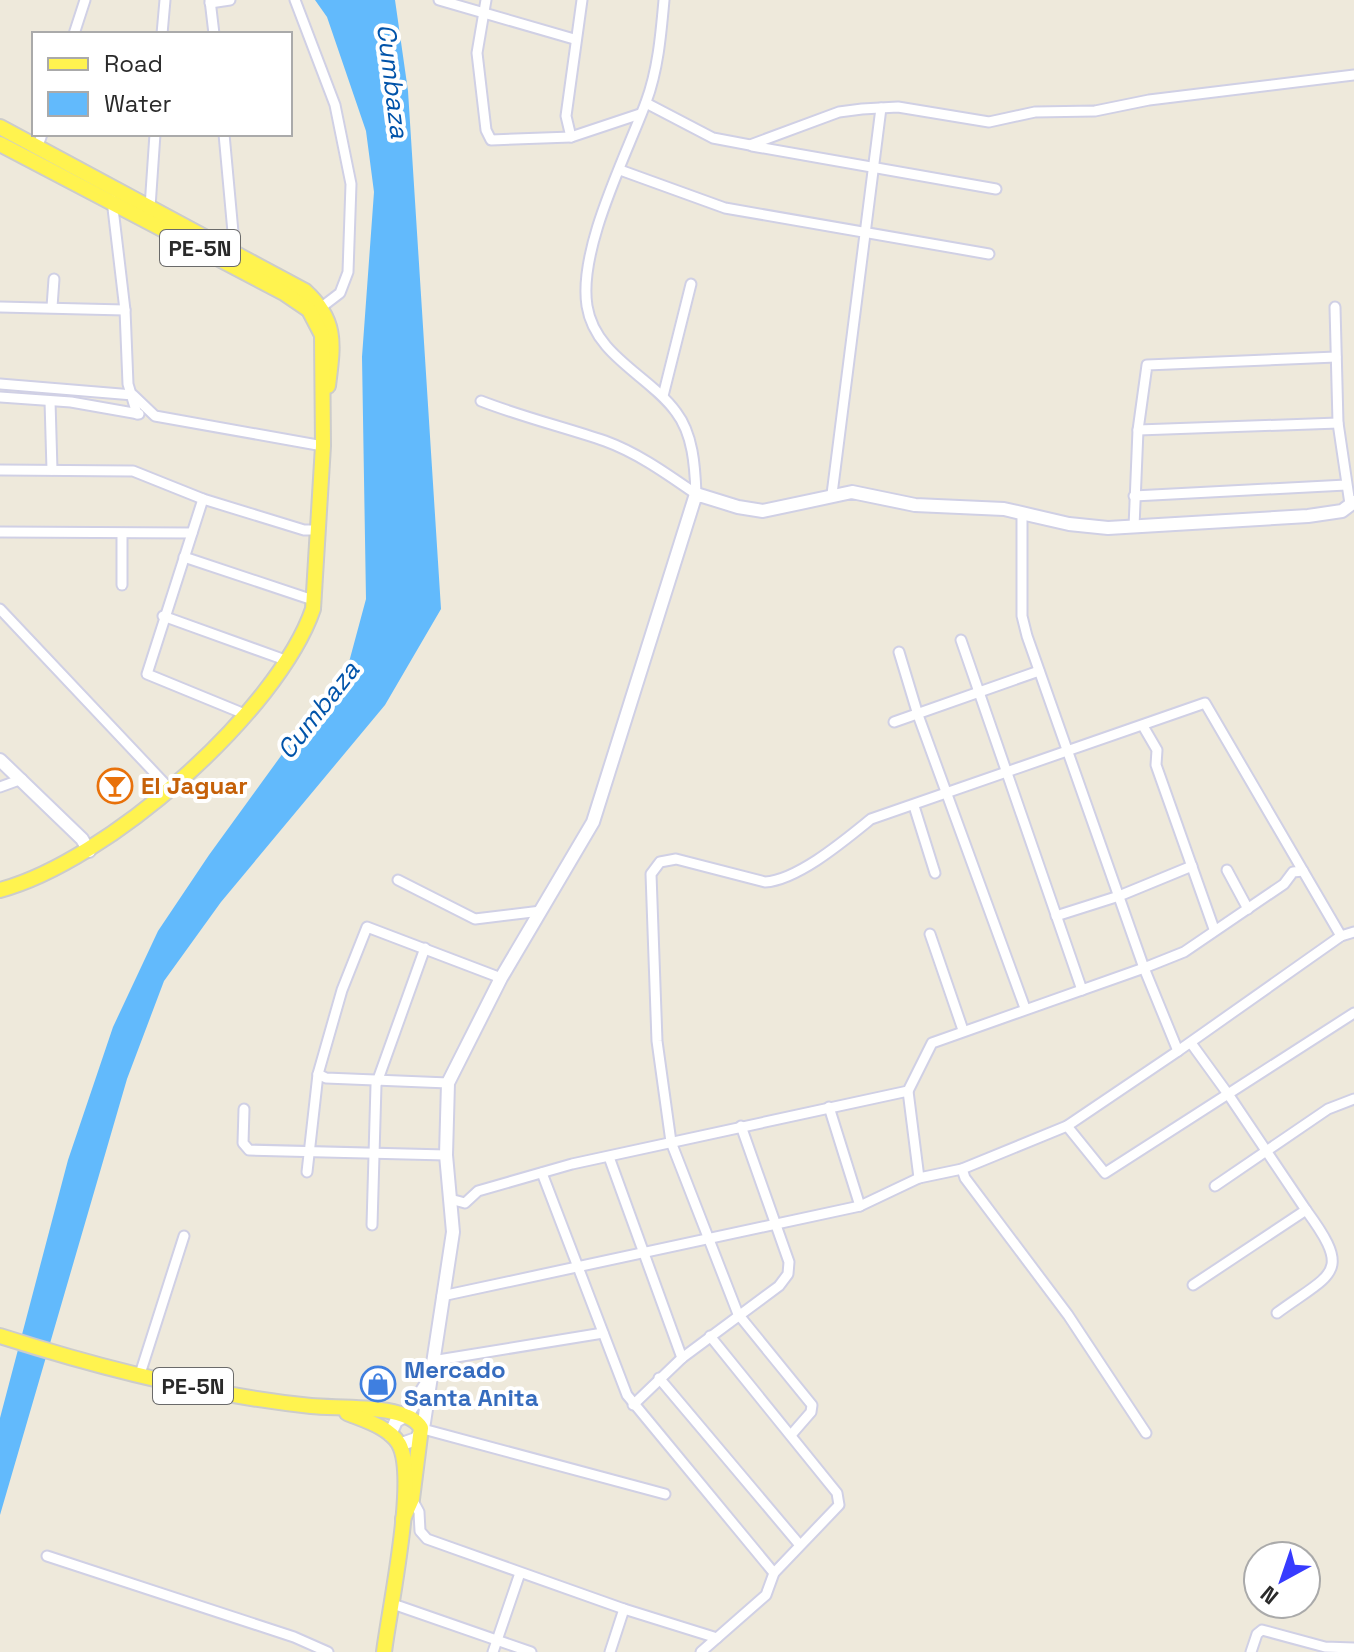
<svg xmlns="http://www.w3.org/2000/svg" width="1354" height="1652" font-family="'Space Grotesk',sans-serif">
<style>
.water{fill:#62bafc}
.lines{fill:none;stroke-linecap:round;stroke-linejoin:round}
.street-casing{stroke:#d0d0e5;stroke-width:13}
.secondary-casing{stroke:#d0d0e5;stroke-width:16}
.primary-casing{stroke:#ccc;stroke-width:18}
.street{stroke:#fff;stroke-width:9}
.secondary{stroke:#fff;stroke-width:12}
.primary{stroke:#fff34f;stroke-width:14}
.labels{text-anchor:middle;stroke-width:8;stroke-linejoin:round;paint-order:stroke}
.shield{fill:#fff;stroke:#6a6a6a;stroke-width:2}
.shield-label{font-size:22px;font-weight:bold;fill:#2a2a2a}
.food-label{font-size:24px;font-weight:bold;fill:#c56008;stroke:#fff;text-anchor:start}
.shop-label{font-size:24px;font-weight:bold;fill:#366cbe;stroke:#fff;text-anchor:start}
.water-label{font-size:26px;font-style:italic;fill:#0053a9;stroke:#fff}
</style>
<rect width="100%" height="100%" fill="#eee9db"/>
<!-- water -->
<path class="water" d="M 315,0 L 395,0 L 408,91 L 441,609 L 385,705 L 221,902 L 164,981 L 127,1079 L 0,1515 L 0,1418 L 68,1160 L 113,1027 L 158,931 L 209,855 L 299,731 L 345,677 L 366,599 L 362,357 L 374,192 L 366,131 L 327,17 Z"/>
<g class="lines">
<!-- street casing -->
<g class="street-casing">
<g id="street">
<path d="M 210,0 L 214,34"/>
<path d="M 295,0 L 335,105 L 351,184 L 348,272 L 340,293 L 323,306"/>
<path d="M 439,0 L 574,39"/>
<path d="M 486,0 L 477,53 L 486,130 L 491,140 L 571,137 L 640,114"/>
<path d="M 664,0 C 661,34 658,70 646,102 C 626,156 578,249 587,306 C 595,356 649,375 676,412 C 693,434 695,466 696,494"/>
<path d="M 210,3 L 230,0"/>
<path d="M 74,34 L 85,0"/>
<path d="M 162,34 L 165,0"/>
<path d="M 646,103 L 713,138 L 750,145 L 839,112 L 862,109 L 898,107 L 989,122 L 1035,112 L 1095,111 L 1149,100 L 1354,75"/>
<path d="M 224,134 L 235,254"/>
<path d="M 571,137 L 566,116 L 582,0"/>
<path d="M 38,146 L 42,134"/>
<path d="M 752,146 L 996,189"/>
<path d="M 620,170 L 725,208 L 989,254"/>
<path d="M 112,200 L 125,310 L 128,384 L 137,414"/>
<path d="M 150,207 L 155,134"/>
<path d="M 0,307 L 125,310"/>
<path d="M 52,307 L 54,279"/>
<path d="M 1335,307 L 1338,423 L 1350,504"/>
<path d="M 0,384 L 133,395 L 155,416 L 323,446"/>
<path d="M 663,396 L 691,284"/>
<path d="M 0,397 L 71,402 L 139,414"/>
<path d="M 50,401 L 52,470"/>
<path d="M 481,401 C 522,417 564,427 605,441 C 638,453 667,474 696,494"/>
<path d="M 1138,430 L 1338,423"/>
<path d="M 0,470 L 133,471 L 203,499 L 304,530 L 318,530"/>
<path d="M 832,494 L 881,108"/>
<path d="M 1134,496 L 1346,485"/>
<path d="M 203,499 L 147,674 L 247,715"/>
<path d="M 1022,514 L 1022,616 L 1027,636 L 1144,968 L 1184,952 L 1284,884 L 1293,872 L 1303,871"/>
<path d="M 1134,527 L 1138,430 L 1147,365 L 1336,357"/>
<path d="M 0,532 L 192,533"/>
<path d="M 122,535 L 122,585"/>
<path d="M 184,557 L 313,600"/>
<path d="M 0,609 L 168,787"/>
<path d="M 163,616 L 288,661"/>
<path d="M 961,640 L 1082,990"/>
<path d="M 899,652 L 918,715 L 1025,1008"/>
<path d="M 894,722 L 1039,671"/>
<path d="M 1143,726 L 1157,750 L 1156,765 L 1214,929"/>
<path d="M 0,787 L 22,779"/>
<path d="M 914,806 L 935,873"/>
<path d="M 1227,870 L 1248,909"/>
<path d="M 398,880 L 475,919 L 541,911"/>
<path d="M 1056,916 L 1119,896 L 1192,866"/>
<path d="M 930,934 L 963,1030"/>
<path d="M 1191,1043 L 1228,1094 L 1354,1013"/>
<path d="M 448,1083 L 326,1078 L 318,1074 L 342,990 L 367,927 L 501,978"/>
<path d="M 908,1091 L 919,1178"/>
<path d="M 829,1107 L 860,1206"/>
<path d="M 244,1109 L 243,1143 L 249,1150 L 446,1155"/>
<path d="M 1067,1126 L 1105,1173 L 1228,1094 L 1306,1210 L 1193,1285"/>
<path d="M 609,1157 L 682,1358"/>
<path d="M 962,1169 L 965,1178 L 1068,1315 L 1146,1433"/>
<path d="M 307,1172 L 318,1074"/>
<path d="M 542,1173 L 627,1395 L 774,1573"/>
<path d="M 1215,1186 L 1328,1109 L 1354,1099"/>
<path d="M 450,1199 L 465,1203 L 478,1191 L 572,1164 L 908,1091 L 932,1043 L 1144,968 L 1178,1051 L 1341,936 L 1354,932"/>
<path d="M 372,1225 L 376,1085 L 425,948"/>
<path d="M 442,1296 L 860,1206 L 919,1178 L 962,1169 L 1067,1126 L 1178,1051"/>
<path d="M 1277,1313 C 1333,1272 1353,1274 1306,1210"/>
<path d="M 432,1361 L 603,1333"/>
<path d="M 140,1374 L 184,1236"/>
<path d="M 659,1378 L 799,1544"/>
<path d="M 633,1405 L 682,1358 L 779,1286 L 788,1274 L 789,1262 L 741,1126"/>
<path d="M 423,1429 L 665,1494"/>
<path d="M 791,1435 L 811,1412 L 812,1405 L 738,1314 L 671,1142 L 657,1041 L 651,874 L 660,862 L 676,859 L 765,882 C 798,880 845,840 871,819 L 1205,703 L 1341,936"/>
<path d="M 412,1499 L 419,1512 L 420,1531 L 427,1539 L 624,1609 L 717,1638"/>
<path d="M 47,1556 L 294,1637 L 328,1652"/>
<path d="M 390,1603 L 531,1652"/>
<path d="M 493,1652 L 520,1573"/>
<path d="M 610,1652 L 624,1609"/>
<path d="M 701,1652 L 766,1595 L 774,1573 L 839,1505 L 837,1493 L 710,1336"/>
<path d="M 1251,1652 L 1257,1634 L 1262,1630 L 1325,1647 L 1354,1648"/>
</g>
</g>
<!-- secondary casing -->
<g class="secondary-casing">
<g id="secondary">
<path d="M 0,760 L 82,839 L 89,851"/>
<path d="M 390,1435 L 396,1421 L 407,1415 L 427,1383"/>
<path d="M 399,1445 L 416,1439 L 423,1429 L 453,1232 L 446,1155 L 448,1083 L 501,978 L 593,822 L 696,494 L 738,507 L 763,511 L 852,492 L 915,505 L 1004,509 L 1069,524 L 1108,528 L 1308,516 L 1342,511 L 1354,502"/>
</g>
</g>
<!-- primary casing -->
<g class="primary-casing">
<g id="primary">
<path d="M 0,127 L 305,291 C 338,321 333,345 328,386"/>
<path d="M 0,144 L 284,293 L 309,310 L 322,335 L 323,446 L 313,609 C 277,713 106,862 0,890"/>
<path d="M 0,1336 C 100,1368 206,1395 311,1406 C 338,1409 407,1403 421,1428 L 412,1499 L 403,1519"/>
<path d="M 347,1413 C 364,1420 389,1427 399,1444 C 418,1478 389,1610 384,1652"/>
</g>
</g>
<!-- street -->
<use href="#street" class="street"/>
<!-- secondary -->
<use href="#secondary" class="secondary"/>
<!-- primary -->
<use href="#primary" class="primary"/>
</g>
<!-- icons -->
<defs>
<g id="bar-ring" transform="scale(1.8)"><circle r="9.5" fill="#fff" stroke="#e8710a" stroke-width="1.5"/><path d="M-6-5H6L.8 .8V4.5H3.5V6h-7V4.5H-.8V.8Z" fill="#e8710a"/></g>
<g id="shop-ring" transform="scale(1.8)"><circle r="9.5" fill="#fff" stroke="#3f7fe0" stroke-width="1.5"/><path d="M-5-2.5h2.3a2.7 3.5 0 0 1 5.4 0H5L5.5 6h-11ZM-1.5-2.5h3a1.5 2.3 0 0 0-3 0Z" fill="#3f7fe0"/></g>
</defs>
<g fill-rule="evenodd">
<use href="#bar-ring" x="115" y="786"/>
<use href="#shop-ring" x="378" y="1384"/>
</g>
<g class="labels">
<!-- shield labels -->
<g class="shield">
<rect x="160" y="230" width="80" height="36" rx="6"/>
<rect x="153" y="1368" width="80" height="36" rx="6"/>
</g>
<g class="shield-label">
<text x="200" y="256">PE-5N</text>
<text x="193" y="1394">PE-5N</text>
</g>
<!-- food labels -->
<g class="food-label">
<text x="141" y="794">El Jaguar</text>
</g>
<!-- shop labels -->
<g class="shop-label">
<text x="404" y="1378">Mercado<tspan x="404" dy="28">Santa Anita</tspan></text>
</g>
<!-- water labels -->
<g class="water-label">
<text transform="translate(393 81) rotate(83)" y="9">Cumbaza</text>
<text transform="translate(318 710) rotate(-52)" y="9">Cumbaza</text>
</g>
</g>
<!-- legend -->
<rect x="32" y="32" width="260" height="104" fill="#ffffff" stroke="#aaaaaa" stroke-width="2"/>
<rect x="48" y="58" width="40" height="12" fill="#fff34f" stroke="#aaaaaa" stroke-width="2"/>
<text x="104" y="72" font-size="24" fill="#2a2a2a">Road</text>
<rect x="48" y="92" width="40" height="24" fill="#62bafc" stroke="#aaaaaa" stroke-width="2"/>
<text x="104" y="112" font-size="24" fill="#2a2a2a">Water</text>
<!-- north arrow -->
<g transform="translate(1282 1580) rotate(220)"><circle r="38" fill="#ffffff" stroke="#aaaaaa" stroke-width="2"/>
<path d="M0-6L14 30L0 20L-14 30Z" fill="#373bff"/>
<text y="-12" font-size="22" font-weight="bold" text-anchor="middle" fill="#2a2a2a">N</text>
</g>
</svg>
